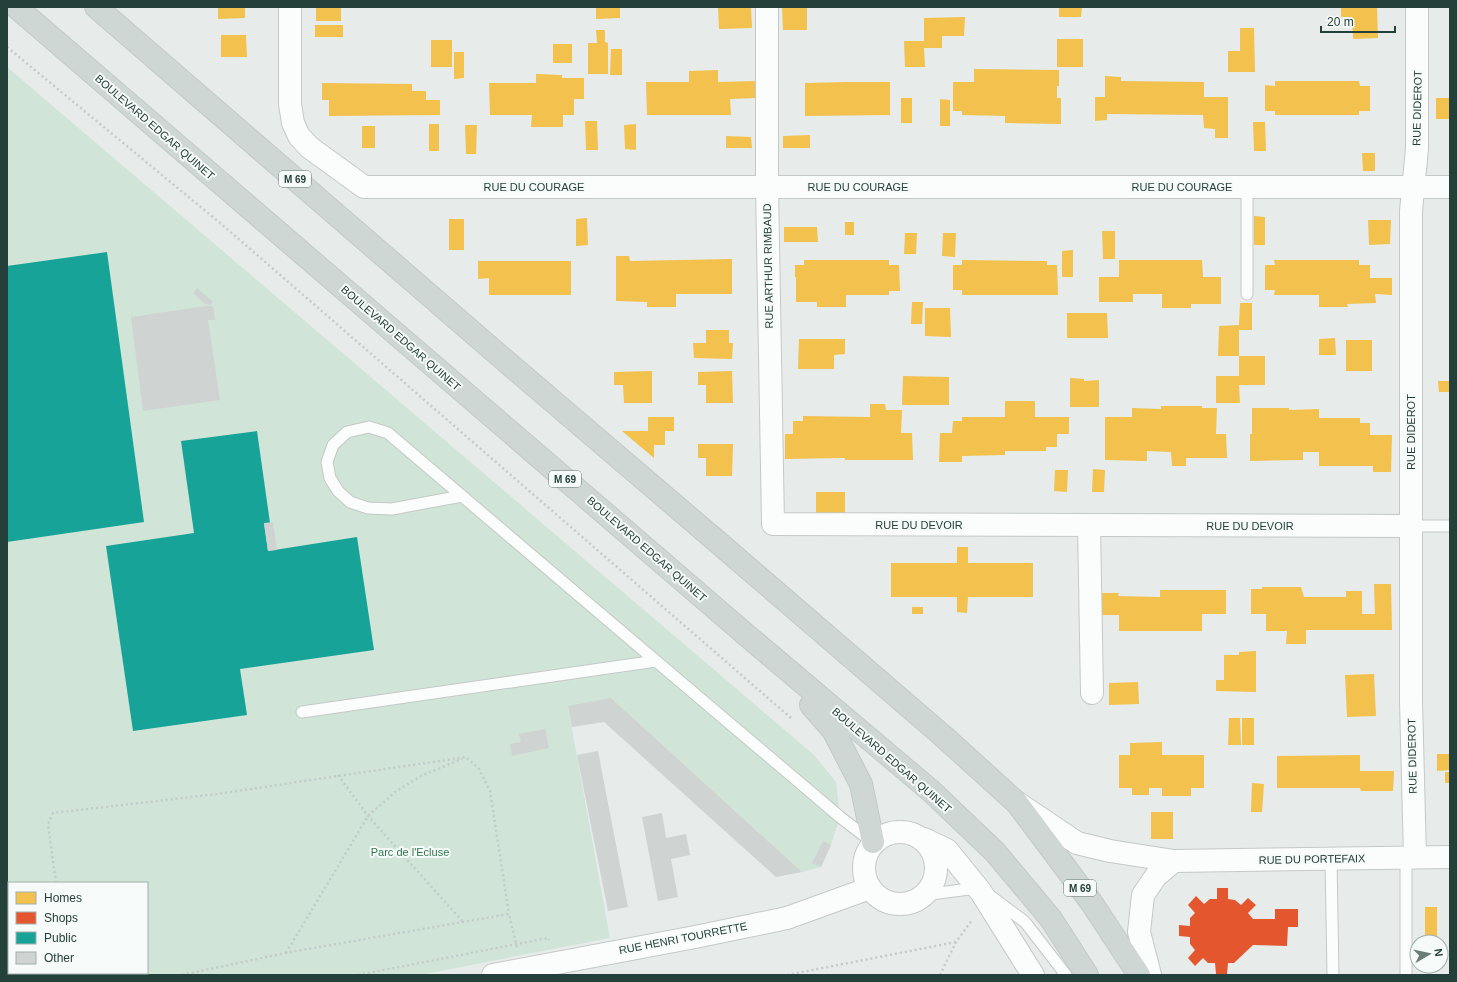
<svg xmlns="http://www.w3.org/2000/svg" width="1457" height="982" font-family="Arial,sans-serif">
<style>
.green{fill:#d1e4d8;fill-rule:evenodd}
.homes{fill:#f2c14e}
.shops{fill:#e4572e}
.public{fill:#17a398}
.building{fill:#cfd3d2}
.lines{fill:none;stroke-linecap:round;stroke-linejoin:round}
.service-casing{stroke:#c4c9c7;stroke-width:13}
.minor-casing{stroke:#c4c9c7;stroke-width:24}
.primary-casing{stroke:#c2cac9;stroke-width:24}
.path{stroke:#c3cbca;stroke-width:2.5;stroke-dasharray:2 3;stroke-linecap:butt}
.service{stroke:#fbfcfc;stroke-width:11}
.minor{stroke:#fbfcfc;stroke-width:22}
.primary{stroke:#cfd7d5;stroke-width:22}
.labels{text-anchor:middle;stroke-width:4;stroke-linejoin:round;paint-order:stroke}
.shield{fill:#f6faf8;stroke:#637873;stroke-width:1}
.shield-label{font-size:10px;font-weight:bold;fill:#24403a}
.street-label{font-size:11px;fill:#24403a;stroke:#f6faf8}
.park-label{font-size:11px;fill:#2f774e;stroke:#f6faf8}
</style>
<rect width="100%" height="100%" fill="#e7ecea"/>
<!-- green -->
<path class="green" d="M 7,67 L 814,755 L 836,782 L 840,817 L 831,845 L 821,867 L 802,872 L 611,698 L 568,707 L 610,938 L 420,975 L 7,975 ZM 9,883 L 147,883 L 147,973 L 9,973 Z"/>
<!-- homes -->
<g class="homes">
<path d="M 218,7 L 245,7 L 245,18 L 218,19 Z"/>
<path d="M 329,7 L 341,7 L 341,21 L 316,21 L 316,8 Z"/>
<path d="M 596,7 L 620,7 L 620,18 L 596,19 Z"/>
<path d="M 718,7 L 751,7 L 752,28 L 719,29 Z"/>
<path d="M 782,7 L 807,7 L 807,30 L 783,30 Z"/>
<path d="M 1059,7 L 1082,7 L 1081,17 L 1059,17 Z"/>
<path d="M 1341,7 L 1377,7 L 1378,38 L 1353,39 L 1352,17 L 1341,17 Z"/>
<path d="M 965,17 L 964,36 L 942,36 L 942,48 L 924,48 L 925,67 L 905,67 L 904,41 L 924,41 L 924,18 Z"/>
<rect x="315" y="25" width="28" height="12"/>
<path d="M 1240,28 L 1254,28 L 1255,72 L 1228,72 L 1228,51 L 1240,51 Z"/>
<path d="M 596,30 L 605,30 L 605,42 L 608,43 L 608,74 L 588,74 L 588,43 L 597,43 Z"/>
<path d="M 221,35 L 246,35 L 247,57 L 221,57 Z"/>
<rect x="1057" y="39" width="26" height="28"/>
<rect x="431" y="40" width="21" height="27"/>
<rect x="553" y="44" width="19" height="19"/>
<path d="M 611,49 L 622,49 L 622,75 L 610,75 Z"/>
<path d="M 454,52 L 464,52 L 464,78 L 454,79 Z"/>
<path d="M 974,69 L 1059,70 L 1059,86 L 1057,86 L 1057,98 L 1061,98 L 1061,124 L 1005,123 L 1005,116 L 962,115 L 962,111 L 953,111 L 953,82 L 974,82 Z"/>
<path d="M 718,70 L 718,82 L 756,81 L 757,98 L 730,99 L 731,115 L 647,115 L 646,82 L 689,82 L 689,71 Z"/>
<path d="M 536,74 L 562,75 L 562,78 L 584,78 L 584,99 L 574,99 L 574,115 L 563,115 L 563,127 L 531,127 L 532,115 L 490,115 L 489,83 L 536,83 Z"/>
<path d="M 1105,76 L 1121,77 L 1121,81 L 1204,82 L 1204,97 L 1228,97 L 1228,138 L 1215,138 L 1215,129 L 1204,128 L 1203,115 L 1107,114 L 1107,120 L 1095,121 L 1095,97 L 1105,97 Z"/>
<path d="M 1275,81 L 1359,81 L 1360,86 L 1370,86 L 1370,111 L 1359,111 L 1359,115 L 1275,115 L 1275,111 L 1265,111 L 1265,85 L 1275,86 Z"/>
<path d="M 847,82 L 890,82 L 890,115 L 805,116 L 805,83 Z"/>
<path d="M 322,83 L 412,84 L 412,91 L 426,91 L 426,100 L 440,100 L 440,115 L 329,116 L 329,100 L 322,100 Z"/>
<rect x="901" y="98" width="11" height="25"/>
<rect x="1436" y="98" width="14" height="21"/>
<path d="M 940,99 L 950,100 L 950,126 L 940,126 Z"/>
<path d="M 585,121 L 597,121 L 598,150 L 586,150 Z"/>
<path d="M 1253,122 L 1265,122 L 1266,151 L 1254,151 Z"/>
<rect x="429" y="124" width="10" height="27"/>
<path d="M 636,124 L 636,150 L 625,149 L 624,125 Z"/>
<path d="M 465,125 L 477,125 L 476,154 L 466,154 Z"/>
<rect x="362" y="126" width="13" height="22"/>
<path d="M 810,135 L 810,148 L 783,148 L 783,136 Z"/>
<path d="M 726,136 L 751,137 L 752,148 L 726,148 Z"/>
<path d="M 1362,153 L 1375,153 L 1375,171 L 1363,171 Z"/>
<path d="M 1254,216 L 1265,217 L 1265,245 L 1254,245 Z"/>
<path d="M 587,218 L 588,245 L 576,246 L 576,219 Z"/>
<rect x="449" y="219" width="15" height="31"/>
<path d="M 1368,220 L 1391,220 L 1390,244 L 1369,245 Z"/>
<rect x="845" y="222" width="9" height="13"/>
<path d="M 784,227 L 817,227 L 818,242 L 784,242 Z"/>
<path d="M 1102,231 L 1115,231 L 1115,259 L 1103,259 Z"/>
<path d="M 905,233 L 917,233 L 916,254 L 904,254 Z"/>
<path d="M 943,233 L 956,233 L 955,257 L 942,256 Z"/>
<path d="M 1073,250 L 1073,277 L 1062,277 L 1062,251 Z"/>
<path d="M 616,256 L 629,256 L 630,261 L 732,259 L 732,294 L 676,294 L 676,307 L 647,307 L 647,302 L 616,301 Z"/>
<path d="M 804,260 L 889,260 L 889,265 L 899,265 L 900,291 L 889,291 L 889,295 L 846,295 L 846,307 L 817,307 L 817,302 L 796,302 L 796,277 L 795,277 L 795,265 L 804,265 Z"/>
<path d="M 962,260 L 1047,261 L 1047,265 L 1057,265 L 1058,295 L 962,295 L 962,290 L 953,290 L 953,265 L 962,265 Z"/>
<path d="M 1119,260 L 1202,260 L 1203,277 L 1221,277 L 1221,304 L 1191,304 L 1191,308 L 1162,308 L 1162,294 L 1133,294 L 1133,302 L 1099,302 L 1099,277 L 1119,277 Z"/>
<path d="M 1274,260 L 1359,260 L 1359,265 L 1370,265 L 1370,278 L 1392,278 L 1392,295 L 1375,294 L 1376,303 L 1347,304 L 1348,307 L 1319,307 L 1319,295 L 1274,295 L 1275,290 L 1265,290 L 1265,265 L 1275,265 Z"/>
<path d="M 478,261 L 571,261 L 571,295 L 489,295 L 489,278 L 478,279 Z"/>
<path d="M 912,302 L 923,302 L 922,324 L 911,324 Z"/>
<path d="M 1240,303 L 1252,303 L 1252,330 L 1239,330 L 1239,356 L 1218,356 L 1219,326 L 1239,325 Z"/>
<path d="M 925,308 L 950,308 L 951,337 L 925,336 Z"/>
<path d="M 1067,313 L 1107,313 L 1108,338 L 1067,338 Z"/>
<path d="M 706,330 L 729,330 L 729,343 L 733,343 L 732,359 L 694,358 L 693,343 L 706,343 Z"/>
<path d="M 1335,338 L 1336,355 L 1319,355 L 1319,339 Z"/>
<path d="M 799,339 L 845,339 L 845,354 L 834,355 L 834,369 L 798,369 Z"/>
<rect x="1346" y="340" width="26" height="31"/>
<path d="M 1239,356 L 1265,356 L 1265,385 L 1239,385 L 1240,403 L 1216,403 L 1216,376 L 1239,376 Z"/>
<path d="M 652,371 L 652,403 L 624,403 L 623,385 L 614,385 L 614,372 Z"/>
<path d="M 732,371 L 733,403 L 706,403 L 706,385 L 698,385 L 698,372 Z"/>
<path d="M 903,376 L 949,377 L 949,405 L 902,405 Z"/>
<path d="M 1070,378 L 1084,379 L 1084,381 L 1099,380 L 1099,407 L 1070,407 Z"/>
<path d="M 1438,381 L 1450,381 L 1450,392 L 1439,392 Z"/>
<path d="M 1005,401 L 1035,401 L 1035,417 L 1069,417 L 1069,434 L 1057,434 L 1057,447 L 1046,447 L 1046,451 L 1005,451 L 1005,455 L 962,456 L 962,462 L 939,462 L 940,433 L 952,433 L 953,421 L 962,421 L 962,417 L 1005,417 Z"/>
<path d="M 870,404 L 885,404 L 886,410 L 902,410 L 901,433 L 912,433 L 913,460 L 845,460 L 845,458 L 785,459 L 785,434 L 793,434 L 793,421 L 803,421 L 803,416 L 870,417 Z"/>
<path d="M 1161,406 L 1202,406 L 1202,408 L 1217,408 L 1216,434 L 1226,434 L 1227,458 L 1186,458 L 1186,466 L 1172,466 L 1171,452 L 1147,451 L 1147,461 L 1105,460 L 1105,417 L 1132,417 L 1132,408 L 1161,409 Z"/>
<path d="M 1252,408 L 1289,408 L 1289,410 L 1319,409 L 1319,418 L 1360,418 L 1360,423 L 1370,423 L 1370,435 L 1392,435 L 1391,472 L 1373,472 L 1373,466 L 1319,466 L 1319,452 L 1303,452 L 1303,460 L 1250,461 L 1250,434 L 1252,434 Z"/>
<path d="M 648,417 L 674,417 L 674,431 L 665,431 L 665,445 L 654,445 L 654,458 L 622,431 L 648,431 Z"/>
<path d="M 698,444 L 733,444 L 732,476 L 706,476 L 706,458 L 698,458 Z"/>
<path d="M 1093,469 L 1105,470 L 1104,492 L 1092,492 Z"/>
<path d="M 1055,470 L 1068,470 L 1067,492 L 1054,491 Z"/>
<path d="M 816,492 L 845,492 L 845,514 L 816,513 Z"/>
<path d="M 957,547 L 968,547 L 968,563 L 1033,563 L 1033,597 L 968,597 L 967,613 L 957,612 L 957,597 L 891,597 L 891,563 L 957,563 Z"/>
<path d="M 1374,584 L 1391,584 L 1392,630 L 1306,630 L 1306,644 L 1286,644 L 1287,631 L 1266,631 L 1266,614 L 1251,614 L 1251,589 L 1262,589 L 1262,587 L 1301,587 L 1304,597 L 1346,597 L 1346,591 L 1362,591 L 1362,614 L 1375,614 Z"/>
<path d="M 1160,590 L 1226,590 L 1226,614 L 1202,614 L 1202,631 L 1119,631 L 1119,615 L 1096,615 L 1096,593 L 1119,593 L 1118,596 L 1160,597 Z"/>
<rect x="912" y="607" width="11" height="7"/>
<path d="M 1256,651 L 1256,692 L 1216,691 L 1216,680 L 1224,680 L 1224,655 L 1239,655 L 1239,652 Z"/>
<path d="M 1374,674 L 1376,716 L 1347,717 L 1345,675 Z"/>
<path d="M 1138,682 L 1139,704 L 1109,705 L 1109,683 Z"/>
<path d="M 1229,718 L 1240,718 L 1241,745 L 1228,745 Z"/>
<rect x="1242" y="718" width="12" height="27"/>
<path d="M 1162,742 L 1162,755 L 1204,755 L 1204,788 L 1191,788 L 1191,796 L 1162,796 L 1162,788 L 1149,788 L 1149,795 L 1132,795 L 1132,788 L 1119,788 L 1119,755 L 1130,755 L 1130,743 Z"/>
<path d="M 1437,754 L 1450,754 L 1450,770 L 1437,771 Z"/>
<path d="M 1360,755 L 1360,771 L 1394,771 L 1393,791 L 1361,791 L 1360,788 L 1277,788 L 1277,756 Z"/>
<rect x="1445" y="772" width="5" height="11"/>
<path d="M 1252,783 L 1264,784 L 1262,812 L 1251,812 Z"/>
<rect x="1151" y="812" width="22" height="27"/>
<rect x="1425" y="907" width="12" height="32"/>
</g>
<!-- shops -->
<path class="shops" d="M 1217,888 L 1228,888 L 1228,899 L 1235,900 L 1241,905 L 1248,898 L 1256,905 L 1248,913 L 1253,919 L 1275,919 L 1275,909 L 1298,909 L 1298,927 L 1288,927 L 1287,946 L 1253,945 L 1234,963 L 1228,963 L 1227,974 L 1216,974 L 1215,963 L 1208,963 L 1203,958 L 1195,966 L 1188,958 L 1195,950 L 1190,944 L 1190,937 L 1179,936 L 1179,925 L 1190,926 L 1190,918 L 1195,913 L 1188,905 L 1196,896 L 1204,904 L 1210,899 L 1217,899 Z"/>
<!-- public -->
<g class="public">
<path d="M 107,252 L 144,522 L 7,542 L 7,266 Z"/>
<path d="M 257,431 L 270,523 L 264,523 L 268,551 L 357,537 L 374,650 L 240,669 L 247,715 L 133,731 L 106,546 L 194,533 L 181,441 Z"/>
</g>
<!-- building -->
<g class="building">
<path d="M 197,288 L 213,302 L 211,305 L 205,304 L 193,293 Z"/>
<path d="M 206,306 L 213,306 L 215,320 L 208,320 L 220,400 L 143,411 L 131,317 Z"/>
<path d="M 273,522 L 277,550 L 268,551 L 264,523 Z"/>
<path d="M 611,698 L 802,872 L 776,877 L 604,722 L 572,727 L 568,706 Z"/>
<path d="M 545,729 L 549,748 L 512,756 L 510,744 L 521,742 L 519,734 Z"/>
<path d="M 598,751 L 628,907 L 608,911 L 577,755 Z"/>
<path d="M 662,813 L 666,838 L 686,834 L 690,855 L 671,859 L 678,897 L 658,901 L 642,817 Z"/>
<path d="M 823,841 L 831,845 L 821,867 L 812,863 Z"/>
</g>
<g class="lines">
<!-- service casing -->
<g class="service-casing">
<g id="service">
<path d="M 1247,187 L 1247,294"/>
<path d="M 462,496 L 392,509 L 368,508 L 350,502 L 338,491 L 330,478 L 327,462 L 333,445 L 347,432 L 369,427 L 388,433 L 462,496 L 656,661 L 813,794 L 840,817 L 871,841"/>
<path d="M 1411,526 L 1450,526"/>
<path d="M 302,712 L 656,661"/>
<path d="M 1331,859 L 1333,975"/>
<path d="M 924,895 L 969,889 L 989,895 L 1025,922 L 1066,975"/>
<path d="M 1406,975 L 1406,857"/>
</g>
</g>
<!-- minor casing -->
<g class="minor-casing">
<g id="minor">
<path d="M 290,7 L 290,104 L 293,123 L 299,136 L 309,147 L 364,187 L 1450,187"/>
<path d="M 767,7 L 767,187 L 773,524 L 1411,526"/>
<path d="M 1089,525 L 1092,693"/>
<path d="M 1019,804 L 1077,843 L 1110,851 L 1174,861 L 1450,857"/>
<circle cx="900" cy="868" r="36"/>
<path d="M 924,839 L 947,850 L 981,892 L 1033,975"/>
<path d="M 1415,857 L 1411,701 L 1411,211 L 1417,149 L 1417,7"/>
<path d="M 493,975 L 695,937 L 787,918 L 870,888"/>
<path d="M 1150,975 L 1139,932 L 1143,895 L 1156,876 L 1174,861"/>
</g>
</g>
<!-- primary casing -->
<g class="primary-casing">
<g id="primary">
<path d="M 16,7 L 751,639 L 931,791 L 995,852 L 1010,870 L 1051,919 L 1087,975"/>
<path d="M 96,7 L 494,351 L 713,538 L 943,736 L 1017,803 L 1091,902 L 1139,975"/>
<path d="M 811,705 L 833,730 L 861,784 L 873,842"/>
</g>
</g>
<!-- path -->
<g class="path">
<path d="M 7,47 L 226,228 L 791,718"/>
<path d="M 338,775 L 368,816 L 463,922"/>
<path d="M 56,883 L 48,824 L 53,813 L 217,794 L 466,757 L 479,769 L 490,791 L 509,914"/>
<path d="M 286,953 L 368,816 L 395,792 L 421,776 L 462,759"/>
<path d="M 7,957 L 9,965"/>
<path d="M 10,973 L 11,975"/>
<path d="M 67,973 L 67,975"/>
<path d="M 182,975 L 285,953 L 509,914 L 517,948"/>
<path d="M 358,975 L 548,938 L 549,940"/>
<path d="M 787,975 L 956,942"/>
<path d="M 940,975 L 956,942 L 972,920"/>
</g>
<!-- service -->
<use href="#service" class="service"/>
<!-- minor -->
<use href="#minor" class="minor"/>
<!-- primary -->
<use href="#primary" class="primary"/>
</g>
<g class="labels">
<!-- shield labels -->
<g class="shield">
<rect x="279" y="171" width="32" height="16" rx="3"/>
<rect x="549" y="471" width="32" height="16" rx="3"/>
<rect x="1064" y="880" width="32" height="16" rx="3"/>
</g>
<g class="shield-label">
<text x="295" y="183">M 69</text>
<text x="565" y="483">M 69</text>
<text x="1080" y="892">M 69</text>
</g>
<!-- street labels -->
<g class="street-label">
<text transform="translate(1417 108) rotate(-89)" y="4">RUE DIDEROT</text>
<text transform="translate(155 127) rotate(41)" y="4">BOULEVARD EDGAR QUINET</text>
<text x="534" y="191">RUE DU COURAGE</text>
<text x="858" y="191">RUE DU COURAGE</text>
<text x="1182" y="191">RUE DU COURAGE</text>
<text transform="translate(768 266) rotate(-91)" y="4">RUE ARTHUR RIMBAUD</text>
<text transform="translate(401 338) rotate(41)" y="4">BOULEVARD EDGAR QUINET</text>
<text transform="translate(1411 432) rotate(-90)" y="4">RUE DIDEROT</text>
<text x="919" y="529">RUE DU DEVOIR</text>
<text x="1250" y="530">RUE DU DEVOIR</text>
<text transform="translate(647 549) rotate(41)" y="4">BOULEVARD EDGAR QUINET</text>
<text transform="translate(1412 756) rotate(-91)" y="4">RUE DIDEROT</text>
<text transform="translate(892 760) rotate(41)" y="4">BOULEVARD EDGAR QUINET</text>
<text transform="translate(1312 859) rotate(-1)" y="4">RUE DU PORTEFAIX</text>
<text transform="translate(683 938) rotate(-11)" y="4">RUE HENRI TOURRETTE</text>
</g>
<!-- park labels -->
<g class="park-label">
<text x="410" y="856">Parc de l'Ecluse</text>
</g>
</g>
<!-- border -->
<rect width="1457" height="982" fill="none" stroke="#24403a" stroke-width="16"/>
<!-- legend -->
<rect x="8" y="882" width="140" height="92" fill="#f6faf8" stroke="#a2b0ac"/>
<rect x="16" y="892" width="20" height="12" fill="#f2c14e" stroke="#a2b0ac"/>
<text x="44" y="902" font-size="12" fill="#24403a">Homes</text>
<rect x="16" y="912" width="20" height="12" fill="#e4572e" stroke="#a2b0ac"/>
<text x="44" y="922" font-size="12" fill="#24403a">Shops</text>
<rect x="16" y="932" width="20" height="12" fill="#17a398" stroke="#a2b0ac"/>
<text x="44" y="942" font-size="12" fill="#24403a">Public</text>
<rect x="16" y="952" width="20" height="12" fill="#cfd3d2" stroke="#a2b0ac"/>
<text x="44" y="962" font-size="12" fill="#24403a">Other</text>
<!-- north arrow -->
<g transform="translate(1429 954) rotate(81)"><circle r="19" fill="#f6faf8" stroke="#a2b0ac"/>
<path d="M0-3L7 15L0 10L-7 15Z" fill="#687c78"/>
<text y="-6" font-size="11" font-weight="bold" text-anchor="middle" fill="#24403a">N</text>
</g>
<!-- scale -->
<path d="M1321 26v6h74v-6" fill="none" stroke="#24403a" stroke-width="2"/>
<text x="1327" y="26" font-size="12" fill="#24403a" stroke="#f6faf8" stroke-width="3" paint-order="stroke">20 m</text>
</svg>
